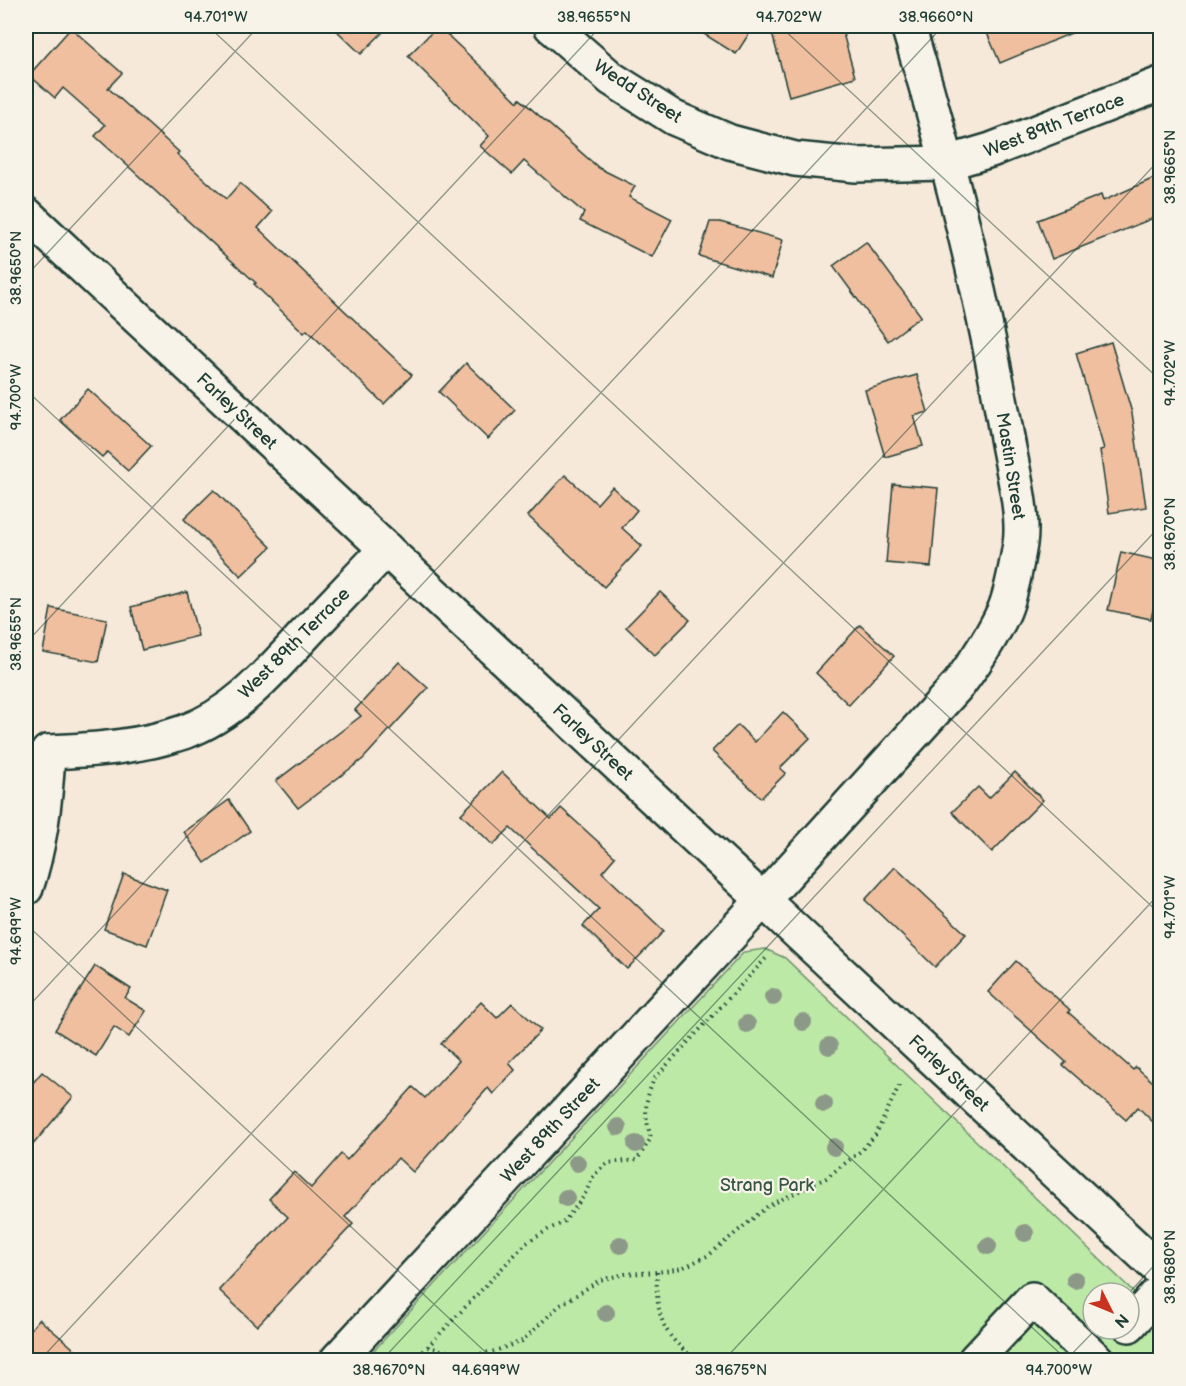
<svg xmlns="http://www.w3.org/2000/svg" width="1186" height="1386" font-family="'Balsamiq Sans',sans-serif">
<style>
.green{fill:#bde9a7;stroke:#6e936e;stroke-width:1.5;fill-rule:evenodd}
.building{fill:#f0bfa0;stroke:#1f3d34;stroke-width:1.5}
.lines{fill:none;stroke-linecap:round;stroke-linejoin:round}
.minor-casing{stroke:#1f3d34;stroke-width:38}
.path{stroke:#1f3d34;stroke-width:4;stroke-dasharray:1.5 4.5;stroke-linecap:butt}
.minor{stroke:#f7f3e8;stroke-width:33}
.tree{fill:#8d9988}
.ticks{fill:none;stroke:#1f3d34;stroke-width:1.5;stroke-opacity:0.45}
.labels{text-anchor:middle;stroke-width:4.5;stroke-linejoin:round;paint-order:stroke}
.street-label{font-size:18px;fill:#1f3d34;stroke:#f7f3e8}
.park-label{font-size:18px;fill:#375745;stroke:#f7f3e8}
.neatline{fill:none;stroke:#1f3d34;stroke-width:2}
.ticks-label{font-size:15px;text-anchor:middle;fill:#1f3d34}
</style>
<rect width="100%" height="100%" fill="#f6e9da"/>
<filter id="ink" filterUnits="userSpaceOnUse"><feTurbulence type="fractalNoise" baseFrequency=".0167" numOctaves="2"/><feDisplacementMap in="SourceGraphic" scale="12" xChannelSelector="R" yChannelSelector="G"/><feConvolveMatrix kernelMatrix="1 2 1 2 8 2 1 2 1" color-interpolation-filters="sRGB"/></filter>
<g filter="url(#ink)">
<!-- green -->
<path class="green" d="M 765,949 L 785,958 L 1160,1317 L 1160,1360 L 365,1360 L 744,952 ZM 1093,1293 L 1129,1293 L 1129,1329 L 1093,1329 Z"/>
<!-- building -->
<g class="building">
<path d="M 332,26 L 389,26 L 361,54 Z"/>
<path d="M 438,26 L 518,102 L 520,99 L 599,168 L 635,186 L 629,197 L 672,219 L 652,257 L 580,221 L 584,213 L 524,161 L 512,174 L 480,146 L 489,136 L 408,56 Z"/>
<path d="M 691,26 L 754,26 L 736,54 Z"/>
<path d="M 770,26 L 841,26 L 855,77 L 789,96 Z"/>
<path d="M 984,26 L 1088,26 L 1000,63 Z"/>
<path d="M 71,28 L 122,73 L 108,88 L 179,152 L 177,154 L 226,199 L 240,183 L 272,212 L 258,228 L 412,375 L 384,404 L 307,330 L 304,333 L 254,284 L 256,283 L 95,136 L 105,125 L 63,88 L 55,98 L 29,75 Z"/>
<path d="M 1161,175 L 1161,215 L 1052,259 L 1038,220 L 1101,195 L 1103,201 Z"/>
<path d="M 710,222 L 720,222 L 783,240 L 772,278 L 699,256 Z"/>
<path d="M 866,242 L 921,316 L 888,341 L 833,266 Z"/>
<path d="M 1111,342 L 1132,413 L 1146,507 L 1109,513 L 1100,450 L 1104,449 L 1076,353 Z"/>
<path d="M 466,363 L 515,410 L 488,439 L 439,392 Z"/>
<path d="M 917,375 L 928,412 L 914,416 L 923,446 L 885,457 L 865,390 Z"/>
<path d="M 88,389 L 151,446 L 128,471 L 107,452 L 102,457 L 60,420 Z"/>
<path d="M 565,475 L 597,504 L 612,487 L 637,510 L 622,528 L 642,546 L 604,587 L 528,516 Z"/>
<path d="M 893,484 L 938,488 L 931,567 L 886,563 Z"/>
<path d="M 214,490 L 271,547 L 241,576 L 184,519 Z"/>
<path d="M 1121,552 L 1161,561 L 1161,576 L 1151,619 L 1108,610 Z"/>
<path d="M 187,592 L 198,636 L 142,650 L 131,607 Z"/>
<path d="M 660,592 L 690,620 L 655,655 L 626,627 Z"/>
<path d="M 51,608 L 107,619 L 98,662 L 43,652 Z"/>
<path d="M 860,625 L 894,656 L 849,705 L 816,673 Z"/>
<path d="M 399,662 L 428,688 L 363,759 L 298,808 L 276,781 L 361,716 L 355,710 Z"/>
<path d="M 783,712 L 810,738 L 780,768 L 786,773 L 761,798 L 712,751 L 738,725 L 755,742 Z"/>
<path d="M 502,772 L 551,819 L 561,808 L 615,857 L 602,872 L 664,931 L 627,969 L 583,926 L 599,909 L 510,828 L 493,845 L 461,814 Z"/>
<path d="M 1015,772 L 1043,800 L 992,852 L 952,812 L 978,787 L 989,798 Z"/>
<path d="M 229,800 L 250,831 L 205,863 L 184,832 Z"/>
<path d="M 895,867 L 966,934 L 935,967 L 865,900 Z"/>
<path d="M 124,874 L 167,890 L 147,945 L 104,929 Z"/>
<path d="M 1016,961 L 1070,1010 L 1068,1012 L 1133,1070 L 1136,1067 L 1161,1089 L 1161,1130 L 1138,1107 L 1126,1120 L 1063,1065 L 1066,1062 L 988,992 Z"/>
<path d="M 95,966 L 131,989 L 125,998 L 146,1011 L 129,1037 L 114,1027 L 96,1056 L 55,1030 Z"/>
<path d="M 481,1002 L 497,1018 L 512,1003 L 541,1030 L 509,1063 L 515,1070 L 493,1094 L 488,1088 L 413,1172 L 398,1158 L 345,1217 L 353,1224 L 257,1326 L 219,1290 L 288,1217 L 269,1199 L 294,1172 L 311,1188 L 341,1154 L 347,1160 L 413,1087 L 425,1098 L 459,1061 L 441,1044 Z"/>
<path d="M 42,1072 L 73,1097 L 26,1153 L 26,1091 Z"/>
<path d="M 39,1319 L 87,1360 L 26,1360 L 26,1335 Z"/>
</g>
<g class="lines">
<!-- minor casing -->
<g class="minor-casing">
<g id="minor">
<path d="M 551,26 L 612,79 L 674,118 L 730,142 L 795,159 L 856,165 L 947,163 L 991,150 L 1160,84"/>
<path d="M 26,214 L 1160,1270"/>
<path d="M 48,752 C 94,750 141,747 184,732 C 235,714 271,671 307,632 C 333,605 359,577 386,549"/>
<path d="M 26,888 C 41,844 46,798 48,752"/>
<path d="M 1129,1325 L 1160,1291"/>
<path d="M 337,1360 L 763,900 L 959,684 C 976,661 992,637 1004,611 C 1011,595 1017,562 1020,544 C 1025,513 1011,464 1006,432 C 982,294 949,159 908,26"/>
<path d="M 975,1360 L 1032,1299 L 1097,1360"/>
</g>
</g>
<!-- path -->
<g class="path">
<path d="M 657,1272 C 655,1313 662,1338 698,1360"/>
<path d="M 428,1347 L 468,1356 L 495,1351 L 522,1341 L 559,1306 L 600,1280 L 625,1274 L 657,1272 L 682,1268 L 709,1255 L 768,1206 L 826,1178 L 862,1150 L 876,1134 L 900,1084"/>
<path d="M 415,1360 L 525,1244 L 549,1229 L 563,1223 L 584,1196 L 594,1175 L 608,1163 L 637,1160 L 651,1138 C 644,1113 644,1103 654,1079 L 768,956"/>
</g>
<!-- minor -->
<use href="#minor" class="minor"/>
</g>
<!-- trees -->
<g class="tree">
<circle cx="773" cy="997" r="9"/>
<circle cx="803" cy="1022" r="9"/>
<circle cx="747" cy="1024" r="9"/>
<circle cx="829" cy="1046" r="9"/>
<circle cx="824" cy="1104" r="9"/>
<circle cx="618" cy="1127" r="9"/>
<circle cx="636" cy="1144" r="9"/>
<circle cx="834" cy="1147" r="9"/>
<circle cx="577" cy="1163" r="9"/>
<circle cx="566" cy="1198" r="9"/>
<circle cx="1025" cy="1233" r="9"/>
<circle cx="620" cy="1245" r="9"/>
<circle cx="988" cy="1246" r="9"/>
<circle cx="1075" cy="1280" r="9"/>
<circle cx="606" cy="1313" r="9"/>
</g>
</g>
<!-- ticks -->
<path class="ticks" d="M 208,26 L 1160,914M 780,26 L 1160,380M 26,276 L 259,26M 26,390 L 1067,1360M 26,643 L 601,26M 26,924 L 494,1360M 26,1009 L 943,26M 1129,1293 L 1160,1259M 40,1360 L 1160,159M 382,1360 L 1160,526M 724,1360 L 1160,893M 1066,1360 L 1096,1329"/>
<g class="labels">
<!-- street labels -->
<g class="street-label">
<text transform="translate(638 91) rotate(33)" y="6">Wedd Street</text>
<text transform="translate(1054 125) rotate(-21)" y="6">West 89th Terrace</text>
<text transform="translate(237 411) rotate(43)" y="6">Farley Street</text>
<text transform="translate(1011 466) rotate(81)" y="6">Mastin Street</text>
<text transform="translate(294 643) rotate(-45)" y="6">West 89th Terrace</text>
<text transform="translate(593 742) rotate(43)" y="6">Farley Street</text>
<text transform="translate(949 1073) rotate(43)" y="6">Farley Street</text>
<text transform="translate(550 1130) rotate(-47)" y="6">West 89th Street</text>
</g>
<!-- park labels -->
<g class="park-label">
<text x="767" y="1191">Strang Park</text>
</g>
</g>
<!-- margin -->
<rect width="1186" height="1386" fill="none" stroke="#f7f3e8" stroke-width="66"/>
<!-- north arrow -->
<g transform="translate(1111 1311) rotate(133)"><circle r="28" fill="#f7f3e8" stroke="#a1aaa0" stroke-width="1.5"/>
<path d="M0-4.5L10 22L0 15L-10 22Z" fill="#c8321e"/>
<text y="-9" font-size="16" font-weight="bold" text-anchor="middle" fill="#1f3d34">N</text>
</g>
<rect x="33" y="33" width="1120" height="1320" class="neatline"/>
<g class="ticks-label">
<text x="216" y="22">94.701°W</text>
<text x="594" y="22">38.9655°N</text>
<text x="789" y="22">94.702°W</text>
<text x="936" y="22">38.9660°N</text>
<text transform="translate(1170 167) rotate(-90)" y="5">38.9665°N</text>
<text transform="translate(16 268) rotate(-90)" y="5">38.9650°N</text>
<text transform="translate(1170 373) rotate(-90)" y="5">94.702°W</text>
<text transform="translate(16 397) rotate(-90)" y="5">94.700°W</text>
<text transform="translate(1170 534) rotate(-90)" y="5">38.9670°N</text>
<text transform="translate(16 634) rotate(-90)" y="5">38.9655°N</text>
<text transform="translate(1170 907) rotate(-90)" y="5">94.701°W</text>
<text transform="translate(16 931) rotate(-90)" y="5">94.699°W</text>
<text transform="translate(1170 1267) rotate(-90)" y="5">38.9680°N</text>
<text x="389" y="1375">38.9670°N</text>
<text x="486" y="1375">94.699°W</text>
<text x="731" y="1375">38.9675°N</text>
<text x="1059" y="1375">94.700°W</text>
</g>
</svg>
